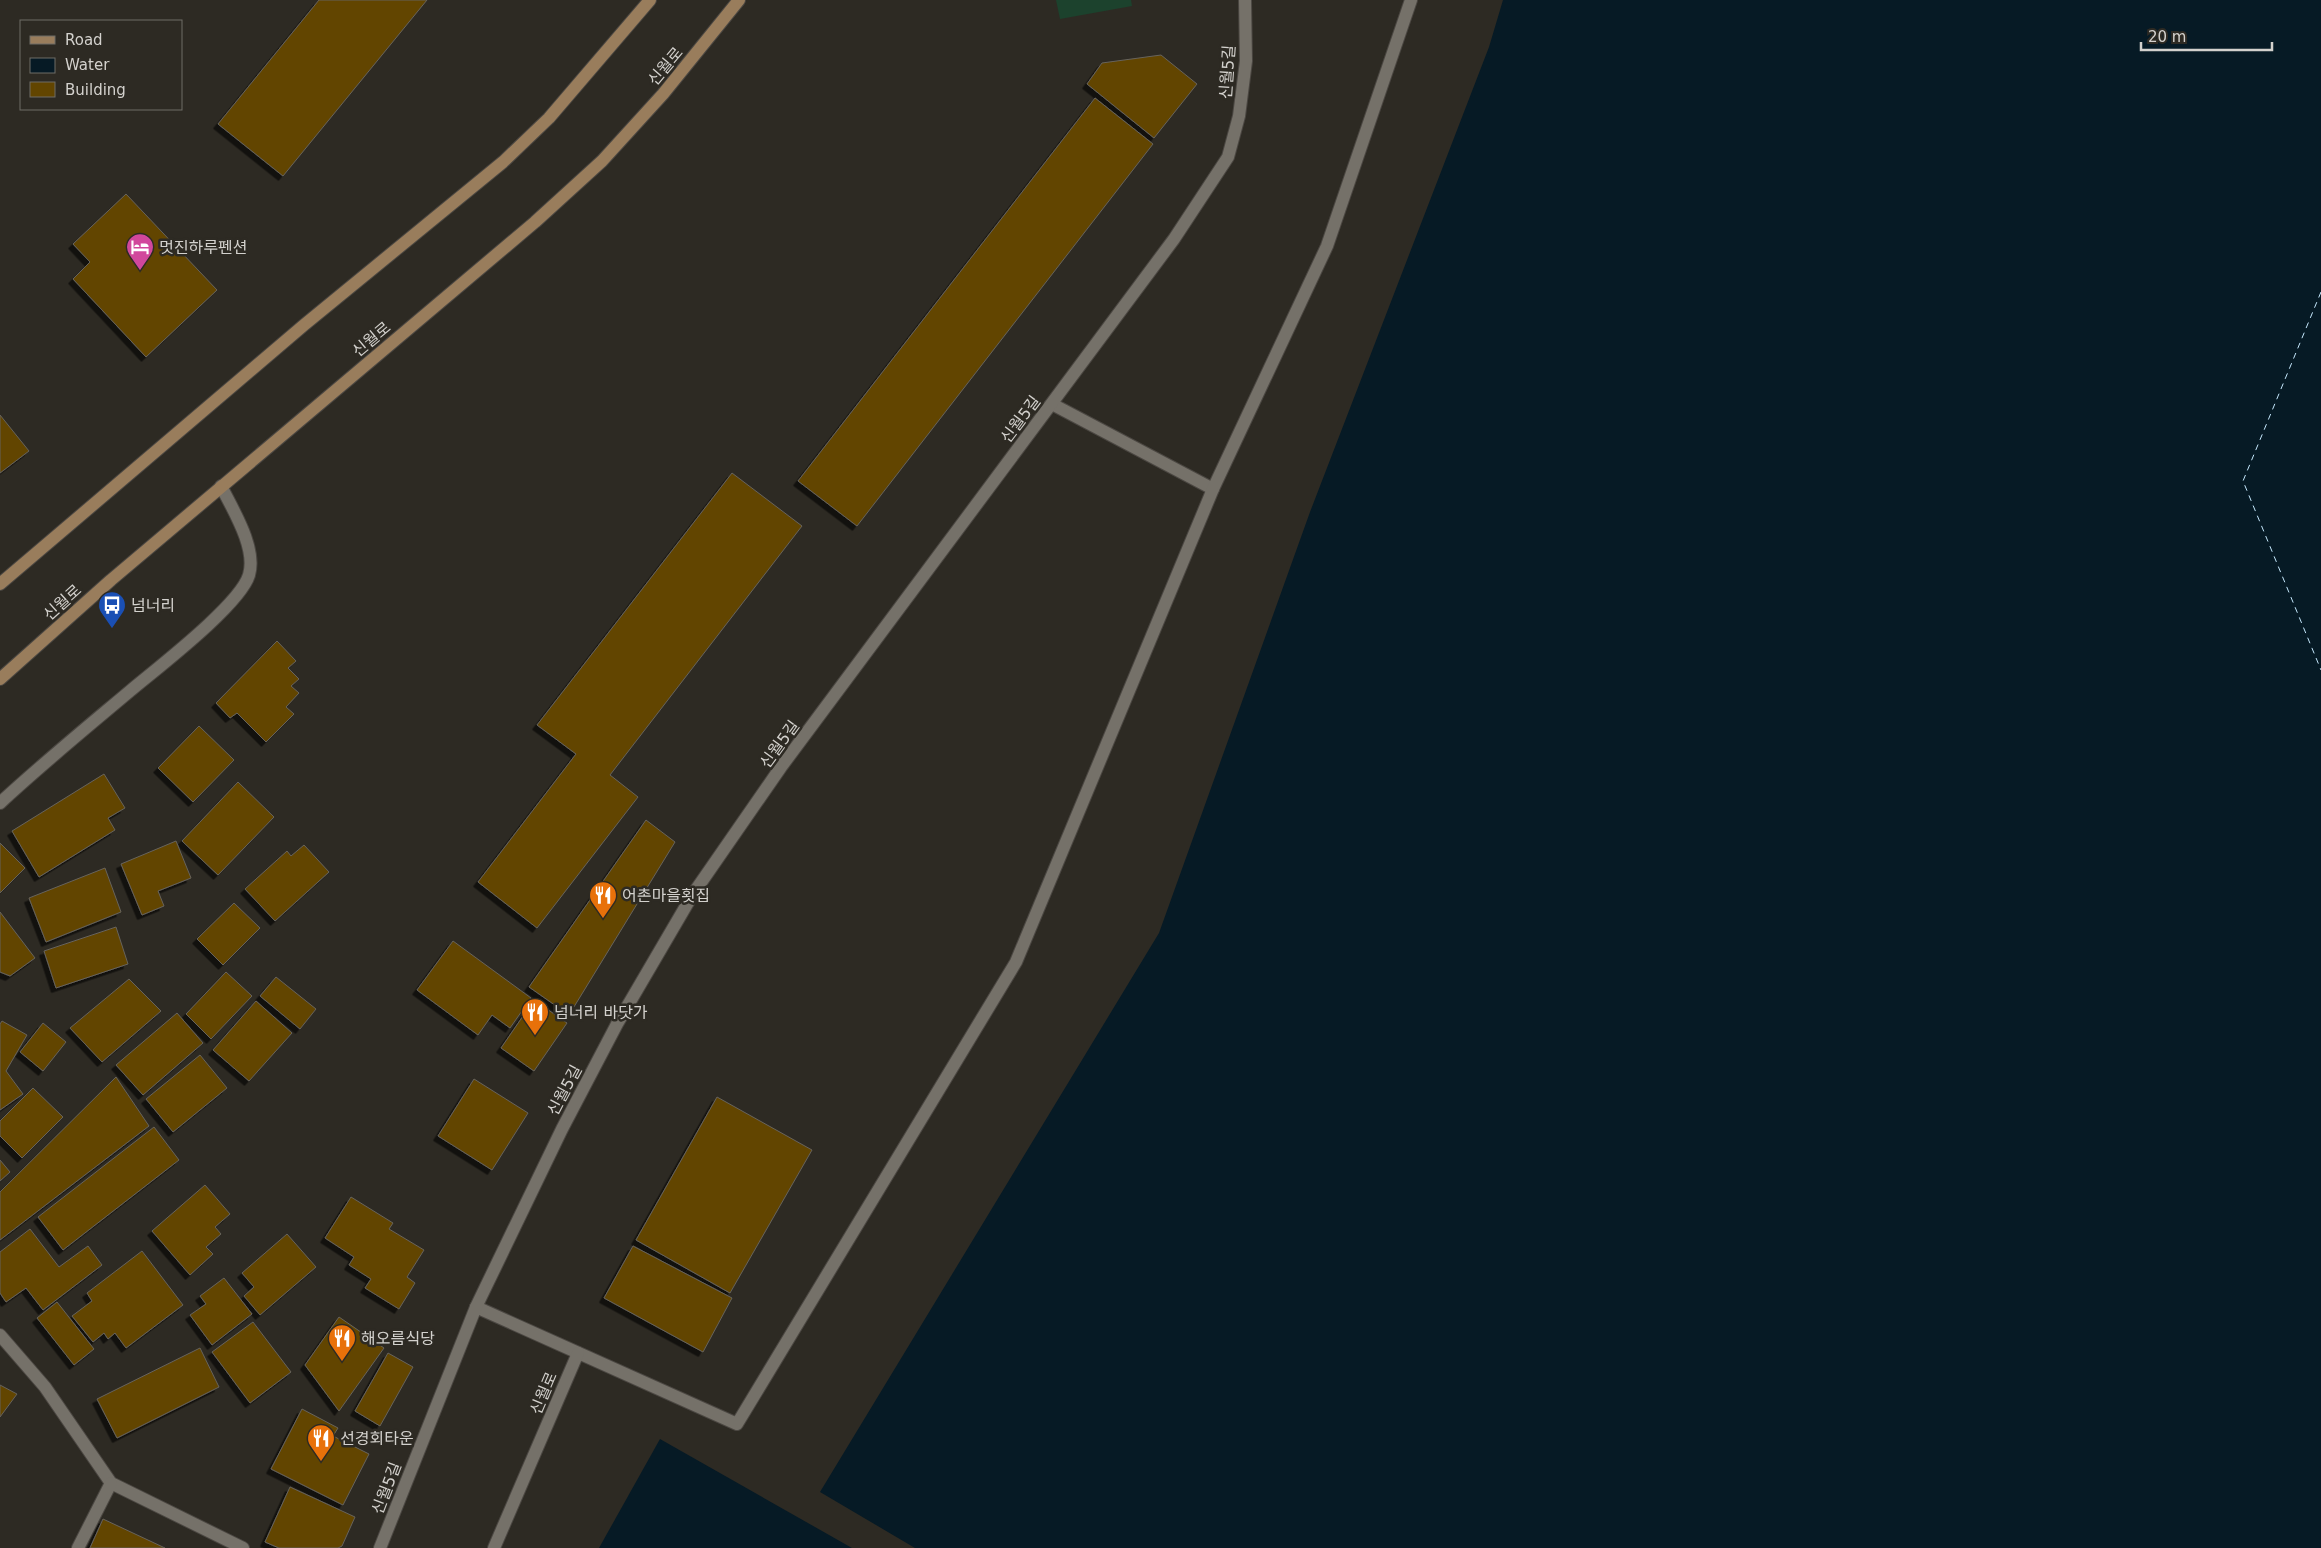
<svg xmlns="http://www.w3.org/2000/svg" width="2321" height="1548" font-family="'DejaVu Sans','Noto Sans KR',sans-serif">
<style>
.green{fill:#1c422d}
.water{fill:#061a25}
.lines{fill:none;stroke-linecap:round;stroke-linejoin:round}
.ferry{stroke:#c5e8fd;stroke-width:1;stroke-dasharray:6 5;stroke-linecap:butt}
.building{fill:#624500;stroke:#67635c;filter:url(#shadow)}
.lane-casing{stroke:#4b4742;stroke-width:14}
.street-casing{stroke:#4b4742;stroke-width:14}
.secondary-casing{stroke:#4b4742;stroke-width:14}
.lane{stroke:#757169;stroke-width:12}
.street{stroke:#757169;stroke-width:12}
.secondary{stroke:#997d5c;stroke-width:12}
.labels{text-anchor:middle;stroke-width:5;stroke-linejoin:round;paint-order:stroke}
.street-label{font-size:16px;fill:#d3d1cd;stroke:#2d2a23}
.poi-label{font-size:16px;fill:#d3d1cd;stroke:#2d2a23;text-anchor:start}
</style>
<defs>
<filter id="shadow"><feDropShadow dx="-4.5" dy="4.5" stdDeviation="0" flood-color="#0009"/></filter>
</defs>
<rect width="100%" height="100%" fill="#2d2a23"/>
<!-- green -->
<path class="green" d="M 1056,0 L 1131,0 L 1132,6 L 1060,19 Z"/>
<!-- water -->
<g class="water">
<path d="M 1503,0 L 2321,0 L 2321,1548 L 915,1548 L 820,1492 L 1159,933 L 1310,512 L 1489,47 Z"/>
<path d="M 660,1439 L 852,1548 L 599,1548 Z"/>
</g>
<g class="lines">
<!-- ferry -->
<path class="ferry" d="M 2321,292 L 2243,481 L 2321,670"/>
</g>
<!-- building -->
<g class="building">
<path d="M 319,0 L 427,0 L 283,176 L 218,124 Z"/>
<path d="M 1161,55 L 1197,84 L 1154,138 L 1087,84 L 1102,63 Z"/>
<path d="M 1095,98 L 1153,144 L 857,526 L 798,481 Z"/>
<path d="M 126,194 L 217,290 L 146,357 L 73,279 L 90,262 L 73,244 Z"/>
<path d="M 0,415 L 29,451 L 0,473 Z"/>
<path d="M 732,473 L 802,526 L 610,775 L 638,797 L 537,928 L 478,882 L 576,754 L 537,725 Z"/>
<path d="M 277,641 L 296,661 L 288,668 L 299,679 L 291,686 L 299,693 L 286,707 L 294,714 L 266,742 L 237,713 L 230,718 L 216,703 Z"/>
<path d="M 199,726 L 234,760 L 193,802 L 158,768 Z"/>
<path d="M 104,774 L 125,808 L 108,818 L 115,830 L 39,877 L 12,831 Z"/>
<path d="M 238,782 L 274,817 L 218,875 L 182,841 Z"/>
<path d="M 646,820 L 675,842 L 569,1015 L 529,987 Z"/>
<path d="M 176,841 L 191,878 L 158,891 L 164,906 L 142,915 L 121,864 Z"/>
<path d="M 0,843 L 25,868 L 0,893 Z"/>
<path d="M 304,845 L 329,872 L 275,921 L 245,889 L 287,851 L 291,856 Z"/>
<path d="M 105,868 L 121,912 L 46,942 L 29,898 Z"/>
<path d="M 234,903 L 260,928 L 223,965 L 197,939 Z"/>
<path d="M 0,912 L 35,958 L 10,976 L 0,972 Z"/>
<path d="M 116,927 L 128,964 L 56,988 L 44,951 Z"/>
<path d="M 453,941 L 531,998 L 510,1028 L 492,1015 L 478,1035 L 417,990 Z"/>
<path d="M 226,972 L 252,996 L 211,1039 L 186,1014 Z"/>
<path d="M 276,977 L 316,1009 L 300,1029 L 260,996 Z"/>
<path d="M 129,979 L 161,1011 L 102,1062 L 70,1028 Z"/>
<path d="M 534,1000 L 567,1023 L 534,1071 L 501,1048 Z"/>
<path d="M 256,1001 L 292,1033 L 249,1081 L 213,1050 Z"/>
<path d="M 177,1013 L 203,1043 L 143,1095 L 116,1065 Z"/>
<path d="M 2,1021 L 27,1035 L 6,1071 L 23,1094 L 0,1110 L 0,1024 Z"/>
<path d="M 43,1023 L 66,1042 L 43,1071 L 20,1052 Z"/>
<path d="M 200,1055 L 227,1088 L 173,1132 L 146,1099 Z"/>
<path d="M 116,1077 L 149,1126 L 0,1240 L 0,1192 Z"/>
<path d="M 474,1079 L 528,1113 L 492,1170 L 438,1136 Z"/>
<path d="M 33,1088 L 63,1117 L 22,1158 L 0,1136 L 0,1121 Z"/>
<path d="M 717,1097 L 812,1150 L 730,1293 L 636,1240 Z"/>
<path d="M 154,1127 L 179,1160 L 63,1250 L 38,1217 Z"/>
<path d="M 0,1160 L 10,1172 L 0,1181 Z"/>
<path d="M 205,1185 L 230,1214 L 215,1227 L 221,1234 L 206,1247 L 213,1254 L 190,1275 L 152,1231 Z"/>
<path d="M 351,1197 L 393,1223 L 389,1229 L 424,1250 L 407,1277 L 415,1283 L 399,1309 L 365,1288 L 371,1279 L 349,1265 L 354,1257 L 325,1238 Z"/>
<path d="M 30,1229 L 59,1267 L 88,1246 L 102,1265 L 43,1310 L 26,1288 L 6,1302 L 0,1293 L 0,1252 Z"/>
<path d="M 287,1234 L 316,1267 L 260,1315 L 244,1296 L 254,1287 L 242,1273 Z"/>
<path d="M 633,1246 L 732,1298 L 703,1352 L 604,1298 Z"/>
<path d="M 142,1251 L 183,1305 L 126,1348 L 115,1333 L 108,1339 L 104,1333 L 93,1342 L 72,1316 L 92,1301 L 87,1293 Z"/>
<path d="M 224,1278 L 252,1314 L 212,1345 L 190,1315 L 206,1304 L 200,1296 Z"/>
<path d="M 57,1302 L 94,1349 L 74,1365 L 37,1318 Z"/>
<path d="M 339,1317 L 384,1348 L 339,1411 L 305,1365 Z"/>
<path d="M 253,1322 L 291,1372 L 250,1403 L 212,1352 Z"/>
<path d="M 200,1348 L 219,1387 L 117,1438 L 97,1399 Z"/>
<path d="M 388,1353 L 413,1367 L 380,1426 L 355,1411 Z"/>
<path d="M 0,1385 L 17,1394 L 0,1417 Z"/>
<path d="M 302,1409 L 338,1428 L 333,1436 L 369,1454 L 343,1505 L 271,1469 Z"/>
<path d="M 290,1487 L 355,1517 L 342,1546 L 338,1548 L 279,1548 L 265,1542 Z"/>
<path d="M 103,1519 L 165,1548 L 90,1548 Z"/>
</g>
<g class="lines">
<!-- lane casing -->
<g class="lane-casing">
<g id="lane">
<path d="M 0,803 C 42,764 86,728 130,691 C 156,669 240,605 249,575 C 257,548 233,510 221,486"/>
<path d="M 0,1335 L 45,1387 L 111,1483 L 243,1548"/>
<path d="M 78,1548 L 111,1483"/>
</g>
</g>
<!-- street casing -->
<g class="street-casing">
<g id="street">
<path d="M 1052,404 L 1213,489"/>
<path d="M 476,1307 L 737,1424 L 1016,962 L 1213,489 L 1327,246 L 1411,0"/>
<path d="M 380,1548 L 476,1307 L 562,1129 L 617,1024 L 693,894 L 781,767 L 1174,239 L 1228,157 L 1239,116 L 1246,61 L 1245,0"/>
<path d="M 494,1548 L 578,1353"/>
</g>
</g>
<!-- secondary casing -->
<g class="secondary-casing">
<g id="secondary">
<path d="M 0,584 L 304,325 L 503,162 L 549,118 L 650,0"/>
<path d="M 0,679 L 111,580 L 535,222 L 602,161 L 663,94 L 739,0"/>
</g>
</g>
<!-- lane -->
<use href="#lane" class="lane"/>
<!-- street -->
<use href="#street" class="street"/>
<!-- secondary -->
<use href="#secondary" class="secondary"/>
</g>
<!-- icons -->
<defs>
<g id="hotel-pin" transform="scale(1.4375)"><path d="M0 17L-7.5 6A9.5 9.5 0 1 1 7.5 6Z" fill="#d1479c" stroke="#2d2a23"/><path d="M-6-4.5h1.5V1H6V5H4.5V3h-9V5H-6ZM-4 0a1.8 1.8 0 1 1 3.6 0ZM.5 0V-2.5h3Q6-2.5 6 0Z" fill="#fff"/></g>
<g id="bus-pin" transform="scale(1.4375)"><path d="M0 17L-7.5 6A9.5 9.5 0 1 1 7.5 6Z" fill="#1a4fb4" stroke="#2d2a23"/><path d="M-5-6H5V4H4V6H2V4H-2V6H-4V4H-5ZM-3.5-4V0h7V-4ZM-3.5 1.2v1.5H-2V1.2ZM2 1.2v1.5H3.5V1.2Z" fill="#fff"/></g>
<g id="restaurant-pin" transform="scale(1.4375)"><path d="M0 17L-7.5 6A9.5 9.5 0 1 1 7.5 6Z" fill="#e8710a" stroke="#2d2a23"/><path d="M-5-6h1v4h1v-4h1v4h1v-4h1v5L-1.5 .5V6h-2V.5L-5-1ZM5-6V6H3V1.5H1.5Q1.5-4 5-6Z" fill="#fff"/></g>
</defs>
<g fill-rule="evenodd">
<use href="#hotel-pin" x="140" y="247"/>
<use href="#bus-pin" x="112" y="605"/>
<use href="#restaurant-pin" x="603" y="895"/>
<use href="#restaurant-pin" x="535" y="1012"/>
<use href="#restaurant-pin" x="342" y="1338"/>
<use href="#restaurant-pin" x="321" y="1438"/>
</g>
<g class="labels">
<!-- street labels -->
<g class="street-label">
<text transform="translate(665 66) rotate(-50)" y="6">신월로</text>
<text transform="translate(1227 72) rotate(-86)" y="6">신월5길</text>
<text transform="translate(371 339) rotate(-40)" y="6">신월로</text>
<text transform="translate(1020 419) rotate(-53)" y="6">신월5길</text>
<text transform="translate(62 602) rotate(-42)" y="6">신월로</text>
<text transform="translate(779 744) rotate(-54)" y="6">신월5길</text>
<text transform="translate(564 1090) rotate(-62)" y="6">신월5길</text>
<text transform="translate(543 1393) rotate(-67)" y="6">신월로</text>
<text transform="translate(386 1488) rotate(-69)" y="6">신월5길</text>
</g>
<!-- poi labels -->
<g class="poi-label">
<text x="159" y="253">멋진하루펜션</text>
<text x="131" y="611">넘너리</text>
<text x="622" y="901">어촌마을횟집</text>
<text x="554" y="1018">넘너리 바닷가</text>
<text x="361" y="1344">해오름식당</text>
<text x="340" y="1444">선경회타운</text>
</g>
</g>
<!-- legend -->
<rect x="20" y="20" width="162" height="90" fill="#2d2a23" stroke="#6f6d67"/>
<rect x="30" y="36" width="25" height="8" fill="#997d5c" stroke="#6f6d67"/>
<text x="65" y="45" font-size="15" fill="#d3d1cd">Road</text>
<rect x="30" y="58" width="25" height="15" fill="#061a25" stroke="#6f6d67"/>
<text x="65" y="70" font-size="15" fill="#d3d1cd">Water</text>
<rect x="30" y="82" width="25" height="15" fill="#624500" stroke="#6f6d67"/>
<text x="65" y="95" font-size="15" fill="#d3d1cd">Building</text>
<!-- scale -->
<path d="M2141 42v8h131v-8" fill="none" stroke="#d3d1cd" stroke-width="2.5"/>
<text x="2148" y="42" font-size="15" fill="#d3d1cd" stroke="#2d2a23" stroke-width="4" paint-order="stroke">20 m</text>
</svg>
